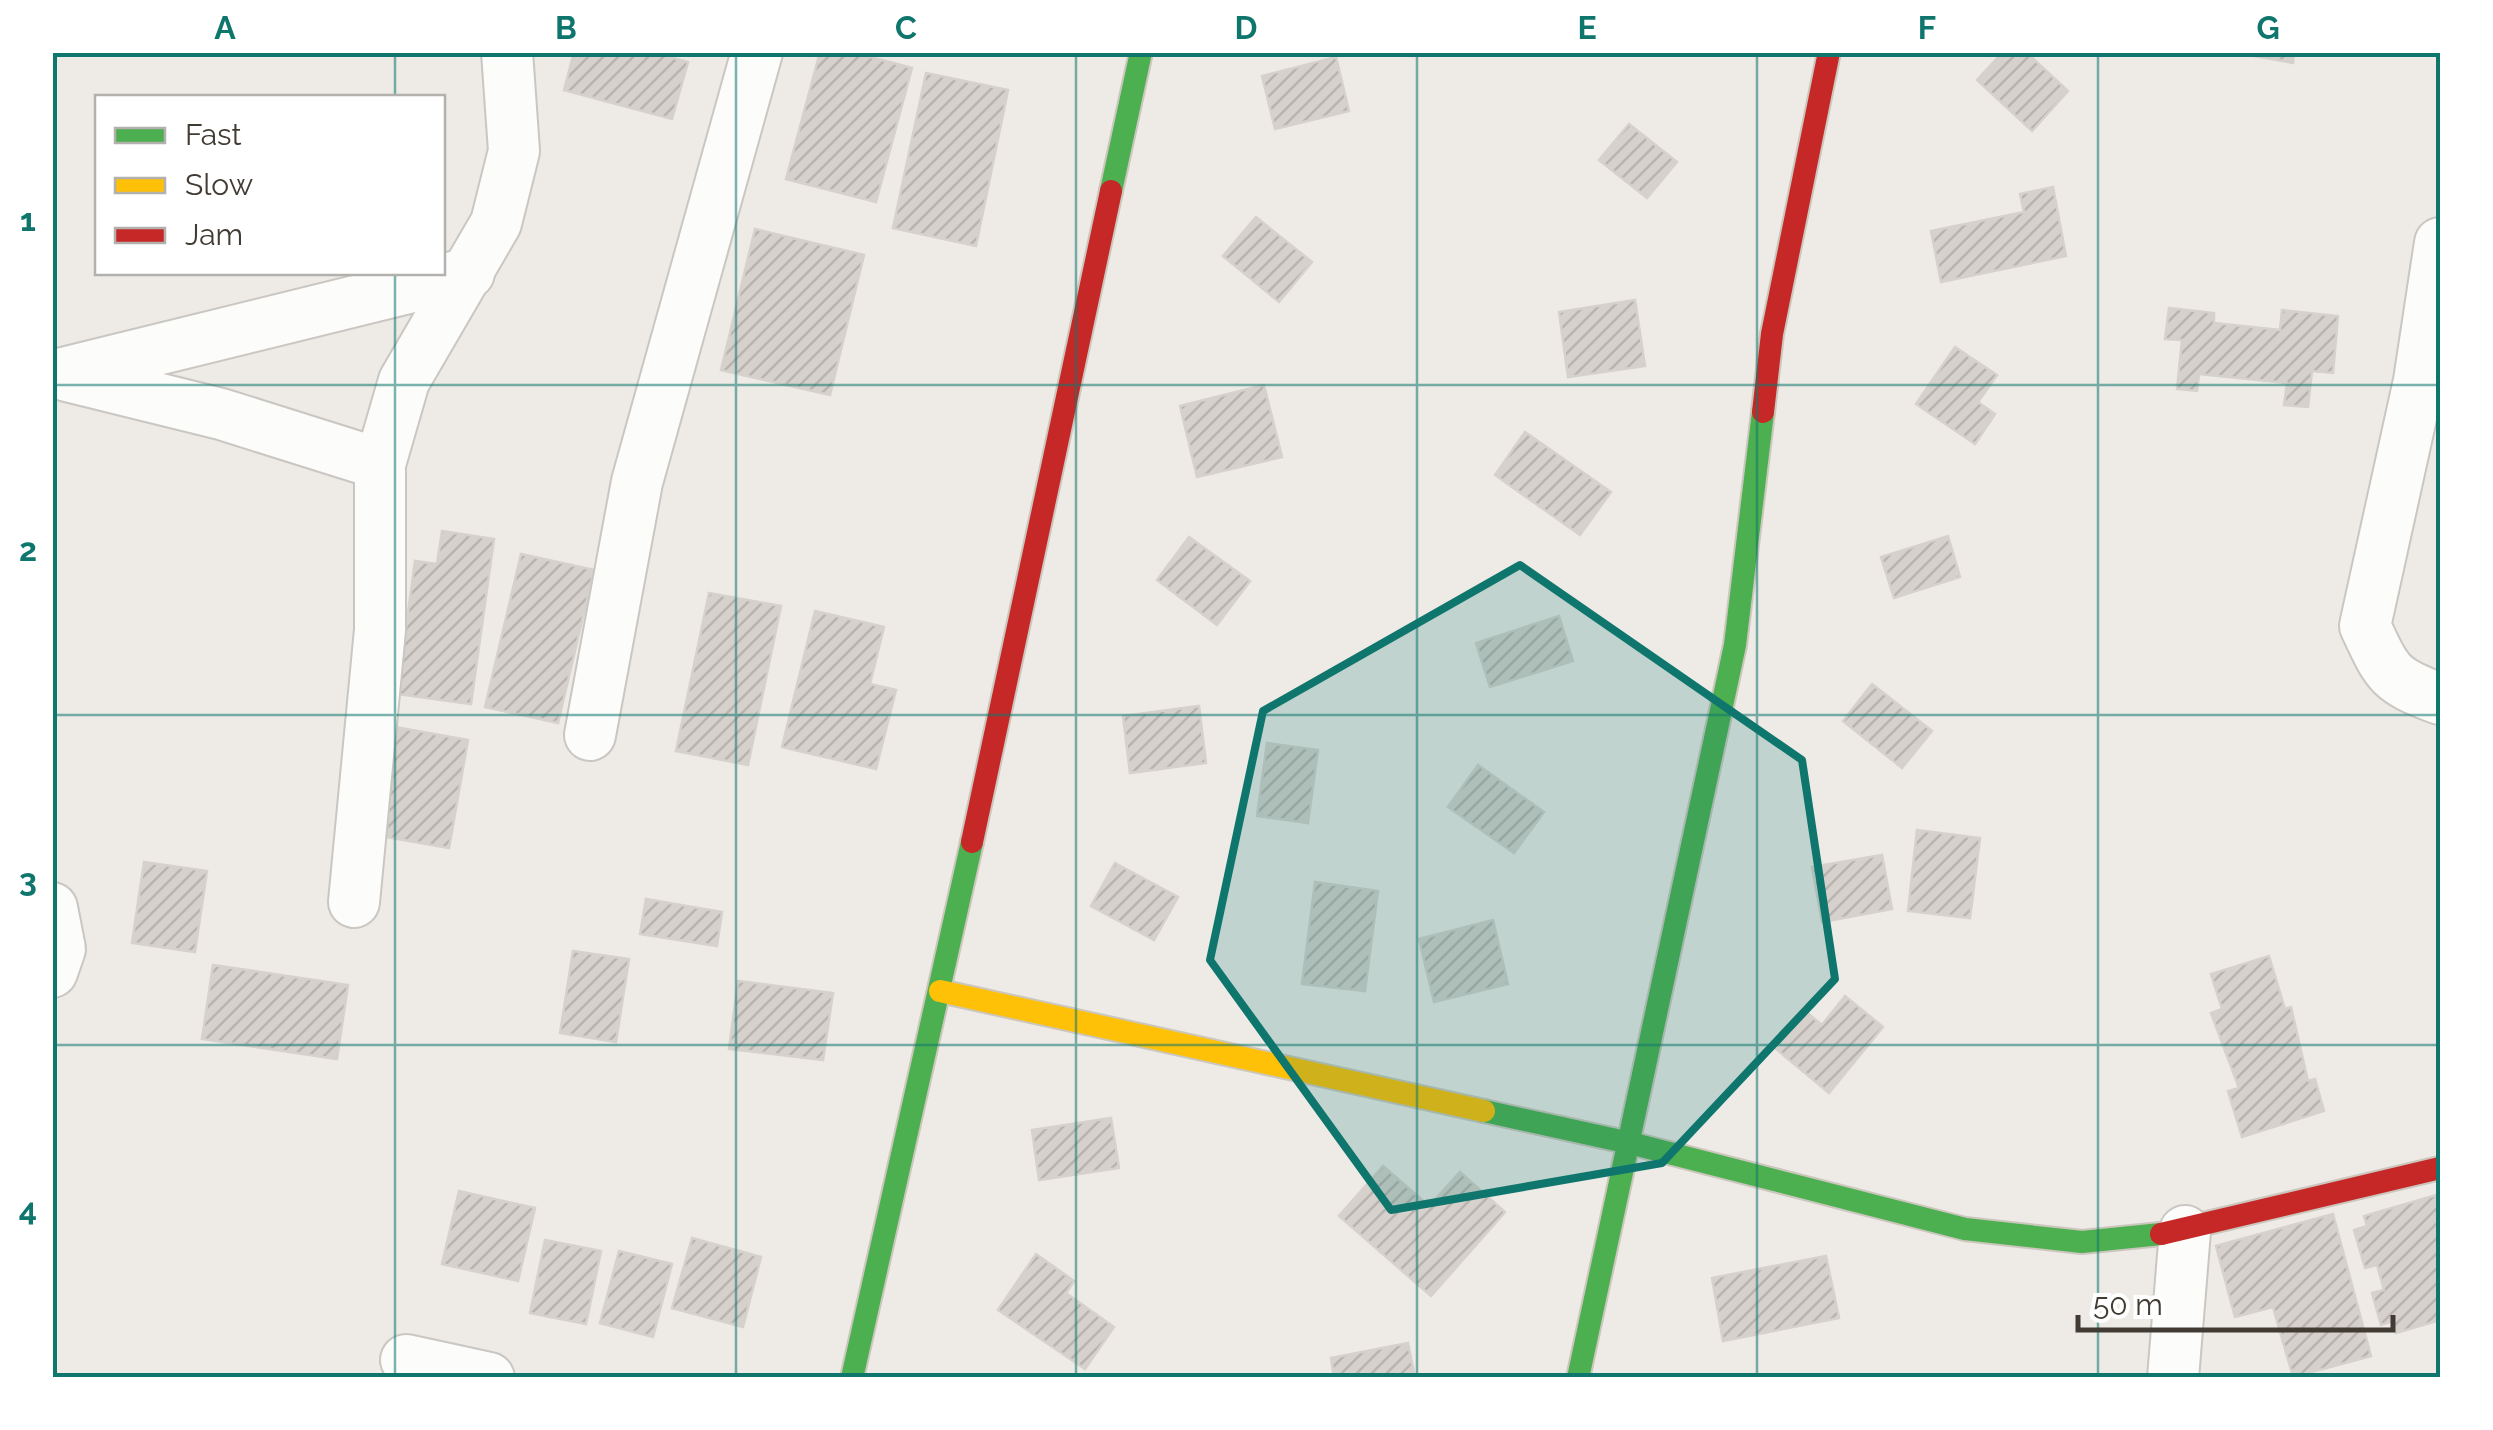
<svg xmlns="http://www.w3.org/2000/svg" width="2493" height="1430" font-family="Raleway,sans-serif">
<style>
.building{fill:url(#building-hatch);stroke:#d6d1cc;stroke-width:2.5}
.lines{fill:none;stroke-linecap:round;stroke-linejoin:round}
.street-casing{stroke:#cac6c2;stroke-width:54}
.fast-casing{stroke:#ccc7bd;stroke-width:26}
.slow-casing{stroke:#ccc7bd;stroke-width:26}
.jam-casing{stroke:#ccc7bd;stroke-width:26}
.street{stroke:#fcfcfb;stroke-width:50}
.fast{stroke:#4caf50;stroke-width:22}
.slow{stroke:#ffc107;stroke-width:22}
.jam{stroke:#c62828;stroke-width:22}
.marked{fill:#0f766e;fill-opacity:0.2;stroke:#0f766e;stroke-width:8;stroke-linejoin:round}
.grid{fill:none;stroke:#0f766e;stroke-width:2.5;stroke-opacity:0.55}
.neatline{fill:none;stroke:#0f766e;stroke-width:4}
.grid-label{font-size:32px;text-anchor:middle;font-weight:bold;fill:#0f766e}
</style>
<defs>
<pattern id="building-hatch" width="6" height="6" patternUnits="userSpaceOnUse" patternTransform="scale(2.5)"><rect width="6" height="6" fill="#d6d1cd"/><path d="M-1 1l2-2M0 6l6-6M5 7l2-2" fill="none" stroke="#b9b4b0"/></pattern>
</defs>
<rect width="100%" height="100%" fill="#eeeae6"/>
<!-- building -->
<g class="building">
<path d="M 574,52 L 652,52 L 688,62 L 672,119 L 564,90 Z"/>
<path d="M 820,52 L 852,52 L 912,68 L 876,202 L 786,179 Z"/>
<path d="M 2003,52 L 2026,52 L 2068,91 L 2032,131 L 1977,80 Z"/>
<path d="M 2232,52 L 2294,52 L 2293,63 Z"/>
<path d="M 1336,57 L 1349,111 L 1275,129 L 1262,76 Z"/>
<path d="M 926,73 L 1008,90 L 976,246 L 893,228 Z"/>
<path d="M 1629,124 L 1677,162 L 1647,198 L 1599,160 Z"/>
<path d="M 2053,187 L 2066,256 L 1941,282 L 1931,231 L 2024,212 L 2020,194 Z"/>
<path d="M 1256,217 L 1312,262 L 1279,302 L 1223,256 Z"/>
<path d="M 755,229 L 864,255 L 830,395 L 721,370 Z"/>
<path d="M 1635,300 L 1645,366 L 1568,377 L 1559,312 Z"/>
<path d="M 2169,308 L 2214,313 L 2214,323 L 2280,330 L 2282,310 L 2338,316 L 2333,373 L 2312,371 L 2308,407 L 2284,405 L 2287,383 L 2199,374 L 2197,391 L 2177,389 L 2182,340 L 2165,339 Z"/>
<path d="M 1955,347 L 1997,375 L 1978,402 L 1995,414 L 1975,444 L 1916,404 Z"/>
<path d="M 1264,385 L 1282,457 L 1197,477 L 1180,406 Z"/>
<path d="M 1525,432 L 1611,492 L 1580,535 L 1495,475 Z"/>
<path d="M 442,531 L 494,539 L 471,704 L 397,694 L 415,561 L 437,564 Z"/>
<path d="M 1948,536 L 1960,577 L 1894,598 L 1881,557 Z"/>
<path d="M 1189,537 L 1250,581 L 1217,625 L 1157,580 Z"/>
<path d="M 521,554 L 594,570 L 558,723 L 485,707 Z"/>
<path d="M 709,593 L 781,606 L 748,765 L 676,751 Z"/>
<path d="M 815,611 L 884,627 L 870,684 L 896,690 L 876,769 L 782,747 Z"/>
<path d="M 1559,616 L 1573,661 L 1490,687 L 1476,643 Z"/>
<path d="M 1872,684 L 1932,731 L 1902,768 L 1843,721 Z"/>
<path d="M 1199,706 L 1206,763 L 1130,773 L 1123,716 Z"/>
<path d="M 395,727 L 468,740 L 449,848 L 375,835 Z"/>
<path d="M 1267,743 L 1318,750 L 1308,823 L 1257,816 Z"/>
<path d="M 1478,765 L 1544,812 L 1514,853 L 1448,807 Z"/>
<path d="M 1917,830 L 1980,838 L 1970,918 L 1908,911 Z"/>
<path d="M 1882,855 L 1892,909 L 1822,922 L 1812,867 Z"/>
<path d="M 144,862 L 207,871 L 195,952 L 132,943 Z"/>
<path d="M 1115,863 L 1178,897 L 1154,940 L 1091,906 Z"/>
<path d="M 1315,882 L 1378,891 L 1365,991 L 1302,984 Z"/>
<path d="M 646,899 L 722,912 L 717,946 L 640,934 Z"/>
<path d="M 1493,920 L 1508,984 L 1434,1002 L 1419,939 Z"/>
<path d="M 573,951 L 629,959 L 616,1042 L 560,1033 Z"/>
<path d="M 2269,956 L 2285,1009 L 2291,1007 L 2308,1081 L 2315,1079 L 2324,1111 L 2242,1137 L 2228,1091 L 2239,1088 L 2211,1013 L 2222,1009 L 2211,974 Z"/>
<path d="M 213,965 L 348,985 L 337,1059 L 202,1039 Z"/>
<path d="M 738,981 L 833,993 L 823,1060 L 729,1049 Z"/>
<path d="M 1845,996 L 1883,1027 L 1829,1093 L 1775,1048 L 1805,1011 L 1822,1025 Z"/>
<path d="M 1111,1118 L 1119,1168 L 1039,1180 L 1032,1130 Z"/>
<path d="M 1383,1166 L 1429,1206 L 1460,1172 L 1505,1212 L 1431,1296 L 1339,1216 Z"/>
<path d="M 459,1191 L 535,1208 L 518,1281 L 442,1264 Z"/>
<path d="M 2440,1194 L 2440,1320 L 2396,1333 L 2393,1321 L 2381,1325 L 2372,1293 L 2384,1290 L 2377,1265 L 2365,1268 L 2354,1230 L 2367,1226 L 2364,1216 Z"/>
<path d="M 2333,1214 L 2371,1356 L 2293,1377 L 2273,1307 L 2235,1317 L 2216,1246 Z"/>
<path d="M 692,1238 L 761,1257 L 743,1327 L 672,1308 Z"/>
<path d="M 545,1240 L 601,1251 L 586,1324 L 530,1313 Z"/>
<path d="M 619,1251 L 672,1264 L 653,1337 L 600,1323 Z"/>
<path d="M 1036,1254 L 1074,1281 L 1066,1293 L 1114,1327 L 1085,1369 L 998,1310 Z"/>
<path d="M 1826,1256 L 1839,1318 L 1723,1341 L 1712,1278 Z"/>
<path d="M 1408,1343 L 1415,1378 L 1334,1378 L 1331,1358 Z"/>
</g>
<g class="lines">
<!-- street casing -->
<g class="street-casing">
<g id="street">
<path d="M 2440,243 L 2419,381 L 2365,626 C 2388,675 2389,680 2440,699"/>
<path d="M 59,374 L 469,273"/>
<path d="M 67,376 L 221,414 L 380,464"/>
<path d="M 590,735 L 637,482 L 757,52"/>
<path d="M 354,902 L 380,630 L 380,464 L 404,381 L 496,223 L 514,151 L 507,52"/>
<path d="M 52,908 L 60,949 L 52,972"/>
<path d="M 406,1360 L 489,1378"/>
<path d="M 2173,1378 L 2185,1231"/>
</g>
</g>
<!-- fast casing -->
<g class="fast-casing">
<g id="fast">
<path d="M 1111,191 L 1141,52"/>
<path d="M 1484,1111 L 1630,1143 L 1965,1229 L 2082,1242 L 2161,1234"/>
<path d="M 852,1378 L 972,842"/>
<path d="M 1578,1378 L 1735,645 L 1763,412"/>
</g>
</g>
<!-- slow casing -->
<g class="slow-casing">
<path id="slow" d="M 940,991 L 1484,1111"/>
</g>
<!-- jam casing -->
<g class="jam-casing">
<g id="jam">
<path d="M 1763,412 L 1772,334 L 1829,52"/>
<path d="M 972,842 L 1111,191"/>
<path d="M 2161,1234 L 2440,1168"/>
</g>
</g>
<!-- street -->
<use href="#street" class="street"/>
<!-- fast -->
<use href="#fast" class="fast"/>
<!-- slow -->
<use href="#slow" class="slow"/>
<!-- jam -->
<use href="#jam" class="jam"/>
</g>
<!-- marked area -->
<path class="marked" d="M 1520,565 L 1802,760 L 1835,979 L 1662,1163 L 1391,1210 L 1210,960 L 1263,711 Z"/>
<!-- grid -->
<path class="grid" d="M 395,52 L 395,98M 736,52 L 736,1378M 1076,52 L 1076,1378M 1417,52 L 1417,1378M 1757,52 L 1757,1378M 2098,52 L 2098,1378M 395,272 L 395,1378M 52,385 L 2440,385M 52,715 L 2440,715M 52,1045 L 2440,1045"/>
<!-- border -->
<rect width="2493" height="1430" fill="none" stroke="#ffffff" stroke-width="110"/>
<!-- legend -->
<rect x="95" y="95" width="350" height="180" fill="#ffffff" stroke="#b3b1ad" stroke-width="2.5"/>
<rect x="115" y="128" width="50" height="15" fill="#4caf50" stroke="#b3b1ad" stroke-width="2.5"/>
<text x="185" y="145" font-size="30" fill="#423b33">Fast</text>
<rect x="115" y="178" width="50" height="15" fill="#ffc107" stroke="#b3b1ad" stroke-width="2.5"/>
<text x="185" y="195" font-size="30" fill="#423b33">Slow</text>
<rect x="115" y="228" width="50" height="15" fill="#c62828" stroke="#b3b1ad" stroke-width="2.5"/>
<text x="185" y="245" font-size="30" fill="#423b33">Jam</text>
<!-- scale -->
<path d="M2078 1315v15h315v-15" fill="none" stroke="#423b33" stroke-width="5"/>
<text x="2093" y="1315" font-size="30" fill="#423b33" stroke="#ffffff" stroke-width="8" paint-order="stroke">50 m</text>
<rect x="55" y="55" width="2383" height="1320" class="neatline"/>
<g class="grid-label">
<text x="225" y="39">A</text>
<text x="566" y="39">B</text>
<text x="906" y="39">C</text>
<text x="1246" y="39">D</text>
<text x="1587" y="39">E</text>
<text x="1927" y="39">F</text>
<text x="2268" y="39">G</text>
<text x="28" y="231">1</text>
<text x="28" y="561">2</text>
<text x="28" y="891">3</text>
<text x="28" y="1221">4</text>
</g>
</svg>
